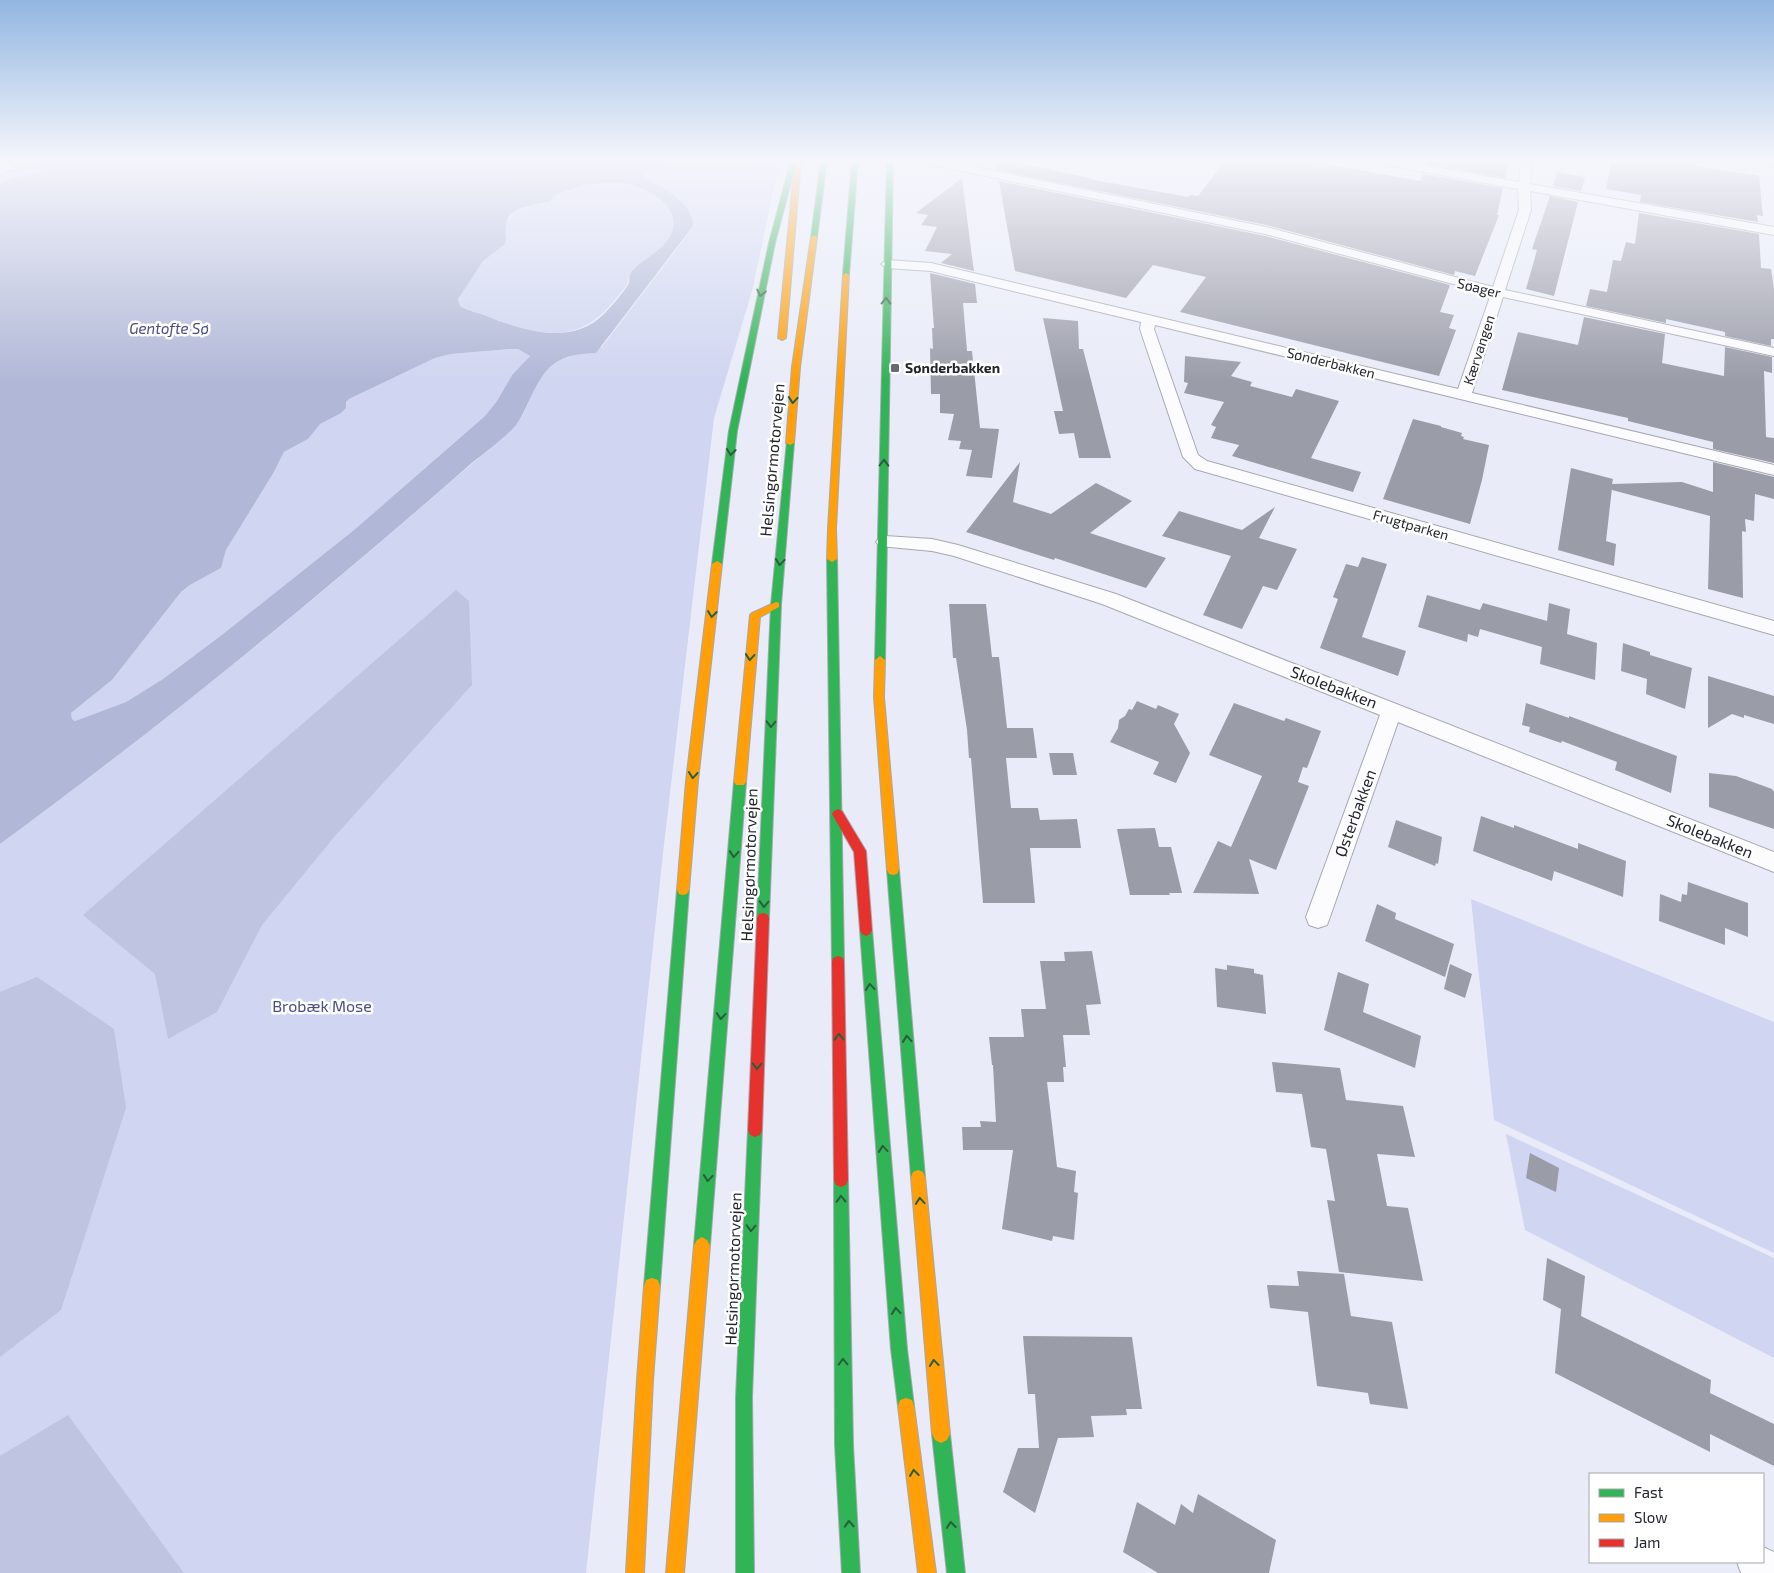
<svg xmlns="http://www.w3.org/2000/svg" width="1774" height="1573" font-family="'Exo 2',sans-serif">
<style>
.green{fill:#d0d5f1}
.forest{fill:#bfc5e0}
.water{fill:#b1b8d7;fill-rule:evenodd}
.building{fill:#9a9ca8}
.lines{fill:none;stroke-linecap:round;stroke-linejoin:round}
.street-casing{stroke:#a5a8b2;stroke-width:2}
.fast-casing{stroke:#a5a8b2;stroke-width:2}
.slow-casing{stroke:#a5a8b2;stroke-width:2}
.jam-casing{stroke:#a5a8b2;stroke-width:2}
.street{fill:#fcfcfe;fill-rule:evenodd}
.fast{fill:#30b455;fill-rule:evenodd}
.slow{fill:#ff9f0a;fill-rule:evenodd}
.jam{fill:#e5322d;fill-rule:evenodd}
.oneway{stroke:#285e3e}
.poi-dot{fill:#686a75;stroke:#fff;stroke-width:2}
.labels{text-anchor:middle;stroke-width:5;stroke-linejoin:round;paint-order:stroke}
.far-street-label{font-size:14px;fill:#22242e;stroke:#fff}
.far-poi-label{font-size:14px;font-weight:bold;fill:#22242e;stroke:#fff;text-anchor:start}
.far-water-label{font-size:15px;font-style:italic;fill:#464e83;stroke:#fff}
.street-label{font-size:16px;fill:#22242e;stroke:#fff}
.park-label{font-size:16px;fill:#474f85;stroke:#fff}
</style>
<rect width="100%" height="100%" fill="#e9ecf8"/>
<!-- green -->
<g class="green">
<path d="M 29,160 L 47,161 L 41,172 L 13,178 L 0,184 L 0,174 Z"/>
<path d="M 671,160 L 780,160 L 752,291 L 714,418 L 663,853 L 586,1573 L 0,1573 L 0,844 C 149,735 294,618 433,497 C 460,473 489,451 514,426 C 523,418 528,403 533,392 C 552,354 567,359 602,347 L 691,230 L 682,202 L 649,181 L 642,174 Z"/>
<path d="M 618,182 C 639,184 686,205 672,234 C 664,252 644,260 630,273 C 629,286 621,292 613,302 C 578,345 540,336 492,318 C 482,314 471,311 460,306 L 458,299 C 465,287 472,273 481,262 C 498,243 508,256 506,222 L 512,214 L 531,204 L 546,203 L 555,195 L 583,185 Z"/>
<path d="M 510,349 L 518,349 L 530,356 L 512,375 L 497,401 L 485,416 L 354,530 L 223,634 L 163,679 L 126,702 L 75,721 L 72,719 L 71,713 L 112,680 L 181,592 L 190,585 L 221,568 L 226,550 L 274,472 L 284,452 L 308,439 L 316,427 L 349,399 L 435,358 L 451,354 Z"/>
<path d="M 1471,899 L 1774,1022 L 1774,1253 L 1494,1120 Z"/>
<path d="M 1506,1134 L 1774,1258 L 1774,1358 L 1525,1230 Z"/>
</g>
<!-- forest -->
<g class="forest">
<path d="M 456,590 L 469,601 L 472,685 L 335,836 L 262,925 L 217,1012 L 168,1039 L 155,974 L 83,915 Z"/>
<path d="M 37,977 L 114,1029 L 126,1108 L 61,1310 L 0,1357 L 0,992 Z"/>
<path d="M 68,1415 L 184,1573 L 0,1573 L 0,1456 Z"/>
</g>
<!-- water -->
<path class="water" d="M 45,160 L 671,160 L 642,174 C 658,188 694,200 693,226 L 596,353 C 556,354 545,366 529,401 C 525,409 521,418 516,425 C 502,441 481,455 465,469 C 315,600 161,726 0,844 L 0,184 L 13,178 L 41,172 L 42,170 L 38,166 ZM 618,182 C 645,185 691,209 667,241 C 657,254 643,259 632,271 C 628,275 631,280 628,285 C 622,294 612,306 604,314 C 572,346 525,331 489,317 C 479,313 469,311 460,306 L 458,299 L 483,261 L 505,244 C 507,237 505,232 506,225 C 507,207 536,204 549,202 L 555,195 L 583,185 ZM 510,349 L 518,349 L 530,356 L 512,375 L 497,401 L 485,416 L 354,530 L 223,634 L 163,679 L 126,702 L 75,721 L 72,719 L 71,713 L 112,680 L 181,592 L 190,585 L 221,568 L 226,550 L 274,472 L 284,452 L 308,439 L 320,424 L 341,413 L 346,408 L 346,402 L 349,399 L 435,358 L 451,354 Z"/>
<!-- building -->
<g class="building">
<path d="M 996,160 L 1006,160 L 1090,178 L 1089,179 L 1188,197 L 1190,195 L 1198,196 L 1226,160 L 1302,160 L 1420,181 L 1423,174 L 1503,188 L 1497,215 L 1499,215 L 1475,276 L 1455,271 L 1454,275 L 1266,225 L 997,170 Z"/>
<path d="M 1429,160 L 1448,163 L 1449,160 L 1510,160 L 1505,178 L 1427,164 Z"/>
<path d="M 1617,160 L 1697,160 L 1697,166 L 1759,176 L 1763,216 L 1757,215 L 1758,222 L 1640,202 L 1641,195 L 1606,189 L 1611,164 L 1616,165 Z"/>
<path d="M 1557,172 L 1585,177 L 1581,191 L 1553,186 Z"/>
<path d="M 962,178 L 972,257 L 974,271 L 941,263 L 952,254 L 925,251 L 937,227 L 921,225 L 928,215 L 916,213 Z"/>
<path d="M 999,181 L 1265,236 L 1450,285 L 1440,312 L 1454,315 L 1449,328 L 1456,330 L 1439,376 L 1180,312 L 1206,277 L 1153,265 L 1126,298 L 1015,271 Z"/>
<path d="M 1550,196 L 1578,202 L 1554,296 L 1526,289 L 1537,250 L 1532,249 Z"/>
<path d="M 1639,213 L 1759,234 L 1761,268 L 1771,269 L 1774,289 L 1774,339 L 1771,339 L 1771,346 L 1725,336 L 1725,332 L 1666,319 L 1666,323 L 1586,306 L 1590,289 L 1607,292 L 1613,260 L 1621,261 L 1626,242 L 1635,244 Z"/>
<path d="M 930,273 L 975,284 L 977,303 L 963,303 L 967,351 L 972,351 L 980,428 L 999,429 L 992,478 L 966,476 L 972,450 L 959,449 L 961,441 L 948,440 L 954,414 L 940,413 L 940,394 L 931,394 L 930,348 L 933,349 L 932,328 L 934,328 Z"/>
<path d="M 1584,317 L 1665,334 L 1662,363 L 1724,376 L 1725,347 L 1772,357 L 1772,373 L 1764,371 L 1766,437 L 1774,438 L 1774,463 L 1713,449 L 1713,442 L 1628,421 L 1628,418 L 1502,390 L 1518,332 L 1578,345 Z"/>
<path d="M 1043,318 L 1078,321 L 1079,349 L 1083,349 L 1111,458 L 1079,458 L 1074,433 L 1059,434 L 1054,411 L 1063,411 Z"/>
<path d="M 1185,356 L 1241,362 L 1231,376 L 1252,382 L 1250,386 L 1292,397 L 1296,389 L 1339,401 L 1311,458 L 1361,472 L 1353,492 L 1232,456 L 1239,445 L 1211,438 L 1216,427 L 1211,425 L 1224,402 L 1184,393 L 1188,383 L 1184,382 Z"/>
<path d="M 1413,419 L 1441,426 L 1441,427 L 1462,433 L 1461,436 L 1464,437 L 1463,439 L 1489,445 L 1482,480 L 1470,524 L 1383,499 Z"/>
<path d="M 1020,462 L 1013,502 L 1051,514 L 1096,483 L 1132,501 L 1090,533 L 1166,558 L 1146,588 L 1055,558 L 1054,560 L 966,532 Z"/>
<path d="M 1713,462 L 1774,477 L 1774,499 L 1755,494 L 1754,521 L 1745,519 L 1746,532 L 1742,531 L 1743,598 L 1708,589 L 1710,516 L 1612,490 L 1612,488 L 1606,541 L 1616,544 L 1614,566 L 1558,550 L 1571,468 L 1613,479 L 1612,484 L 1682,482 L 1713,492 Z"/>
<path d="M 1275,507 L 1259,538 L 1297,549 L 1277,590 L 1263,586 L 1242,629 L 1203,615 L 1231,556 L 1162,536 L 1179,511 L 1242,530 Z"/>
<path d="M 1362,557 L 1387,564 L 1362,637 L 1406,651 L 1398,676 L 1320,648 L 1338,599 L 1333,597 L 1346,564 L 1358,567 Z"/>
<path d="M 1427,595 L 1480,610 L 1483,603 L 1547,621 L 1549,603 L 1570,609 L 1567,634 L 1597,643 L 1595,680 L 1540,664 L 1542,647 L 1480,629 L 1478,637 L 1468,634 L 1467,642 L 1418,627 Z"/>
<path d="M 949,604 L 986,604 L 992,657 L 999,657 L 1007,728 L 1033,728 L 1037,758 L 1006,758 L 1011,808 L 1038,808 L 1040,820 L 1077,819 L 1081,848 L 1030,848 L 1035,903 L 983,903 L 971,758 L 969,758 L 967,730 L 956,658 L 953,658 Z"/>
<path d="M 1623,643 L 1650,652 L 1650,655 L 1692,668 L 1685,709 L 1646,694 L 1647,679 L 1621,671 Z"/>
<path d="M 1708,676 L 1774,696 L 1774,724 L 1744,715 L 1744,718 L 1732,714 L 1708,728 Z"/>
<path d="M 1137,701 L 1156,709 L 1158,705 L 1179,714 L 1174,724 L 1190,753 L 1176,783 L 1153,774 L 1159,762 L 1110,742 L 1118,728 L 1119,720 L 1125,716 L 1129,709 L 1132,710 Z"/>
<path d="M 1234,703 L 1284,721 L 1286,718 L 1321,731 L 1307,768 L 1303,767 L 1298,782 L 1309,786 L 1276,870 L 1249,859 L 1259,894 L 1193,893 L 1218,841 L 1231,847 L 1262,776 L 1209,755 Z"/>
<path d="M 1526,703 L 1569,718 L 1569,716 L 1677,756 L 1671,793 L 1615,770 L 1617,762 L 1562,741 L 1561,743 L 1529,732 L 1530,727 L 1522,725 Z"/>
<path d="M 1049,753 L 1073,753 L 1077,775 L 1053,775 Z"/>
<path d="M 1709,773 L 1736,776 L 1772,789 L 1774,792 L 1774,829 L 1709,807 Z"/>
<path d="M 1481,816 L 1514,828 L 1514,825 L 1578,849 L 1578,843 L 1626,861 L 1623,897 L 1554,871 L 1552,881 L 1473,851 Z"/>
<path d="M 1396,820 L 1442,837 L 1438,864 L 1436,863 L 1435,866 L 1388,847 Z"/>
<path d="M 1155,828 L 1159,847 L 1171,847 L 1182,893 L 1169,893 L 1170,895 L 1130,895 L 1117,829 Z"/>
<path d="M 1688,882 L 1748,903 L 1748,937 L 1725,928 L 1725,945 L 1659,921 L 1660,894 L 1681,902 L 1682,894 L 1687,895 Z"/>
<path d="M 1377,904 L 1396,913 L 1395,919 L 1454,944 L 1445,977 L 1365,941 Z"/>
<path d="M 1092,951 L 1101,1004 L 1086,1005 L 1090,1035 L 1063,1035 L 1066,1067 L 1063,1067 L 1064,1082 L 1047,1082 L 1057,1167 L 1076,1171 L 1074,1192 L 1078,1193 L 1074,1240 L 1053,1236 L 1052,1241 L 1002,1229 L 1013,1150 L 963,1150 L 962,1127 L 981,1127 L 980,1121 L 996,1122 L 993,1065 L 992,1065 L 989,1037 L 1024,1037 L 1021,1009 L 1046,1009 L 1040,961 L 1065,961 L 1064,952 Z"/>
<path d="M 1450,964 L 1472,974 L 1465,998 L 1444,989 Z"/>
<path d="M 1227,965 L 1254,969 L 1254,973 L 1263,975 L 1266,1014 L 1217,1007 L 1215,968 L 1227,970 Z"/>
<path d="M 1338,972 L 1369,984 L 1363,1012 L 1421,1036 L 1415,1068 L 1324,1030 Z"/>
<path d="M 1272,1062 L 1340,1068 L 1346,1100 L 1403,1106 L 1415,1157 L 1377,1154 L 1387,1206 L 1408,1208 L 1423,1281 L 1339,1272 L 1327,1200 L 1335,1201 L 1326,1149 L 1311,1147 L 1302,1094 L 1276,1092 Z"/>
<path d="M 1530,1153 L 1559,1168 L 1556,1192 L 1526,1178 Z"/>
<path d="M 1547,1258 L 1585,1276 L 1581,1316 L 1711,1380 L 1710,1393 L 1774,1424 L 1774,1466 L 1710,1434 L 1710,1452 L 1555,1373 L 1561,1309 L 1543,1300 Z"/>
<path d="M 1297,1271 L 1344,1274 L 1351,1316 L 1392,1322 L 1408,1409 L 1370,1404 L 1368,1393 L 1317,1386 L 1308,1312 L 1270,1308 L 1267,1285 L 1299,1286 Z"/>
<path d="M 1023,1336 L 1132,1337 L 1142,1409 L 1126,1409 L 1127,1415 L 1091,1416 L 1094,1437 L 1058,1438 L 1035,1513 L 1003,1492 L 1018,1448 L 1039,1448 L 1035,1394 L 1028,1394 Z"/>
<path d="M 1198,1494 L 1276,1540 L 1269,1573 L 1158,1573 L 1123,1552 L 1137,1502 L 1175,1525 L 1181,1504 L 1193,1513 Z"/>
</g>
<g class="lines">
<!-- street casing -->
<g class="street-casing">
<g id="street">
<path d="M 0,160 L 4,161 L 16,168 L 14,170 L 10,171 L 0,167 Z"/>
<path d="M 918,160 L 941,160 L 1266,227 L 1493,287 L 1519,210 L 1518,189 L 1375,163 L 1370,160 L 1396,160 L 1519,182 L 1521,160 L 1532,160 L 1530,184 L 1774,227 L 1774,235 L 1530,191 L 1531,210 L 1505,290 L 1774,348 L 1774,356 L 1503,297 L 1472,393 L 1774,465 L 1774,475 L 1155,325 L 1154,329 L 1198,455 L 1207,461 L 1774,621 L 1774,635 L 1195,469 L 1183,457 L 1140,329 L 1141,322 L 931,271 L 887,268 L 881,264 L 887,260 L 931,263 L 1458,389 L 1491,294 L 1265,234 L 923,163 Z"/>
<path d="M 1754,160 L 1774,160 L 1774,166 L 1755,162 Z"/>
<path d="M 885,536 L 932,539 L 958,545 L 1116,594 L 1774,852 L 1774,872 L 1398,722 L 1330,917 L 1327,925 L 1318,928 L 1309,925 L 1306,917 L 1380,715 L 1102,604 L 954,556 L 932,551 L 879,546 L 876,542 L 879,538 Z"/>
<path d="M 1763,1547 L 1774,1552 L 1774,1573 L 1741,1573 L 1737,1562 L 1763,1562 Z"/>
</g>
</g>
<!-- fast casing -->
<g class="fast-casing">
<g id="fast">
<path d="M 791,160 L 797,160 L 775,243 L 737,431 L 722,564 L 717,567 L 712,564 L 729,431 L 769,243 Z"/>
<path d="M 821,160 L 827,160 L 817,237 L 814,239 L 811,237 Z"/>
<path d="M 852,160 L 858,160 L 849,275 L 846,277 L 843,275 Z"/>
<path d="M 887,160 L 893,160 L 885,660 L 880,664 L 875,660 Z"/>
<path d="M 787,441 L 794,443 L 781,605 L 769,918 L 767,922 L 763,923 L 759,922 L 757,918 L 771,605 Z"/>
<path d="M 832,556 L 837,559 L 844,962 L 843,966 L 838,968 L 833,966 L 832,962 L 827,559 Z"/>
<path d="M 740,778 L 744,779 L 746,782 L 710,1245 L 707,1250 L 702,1253 L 697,1250 L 694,1245 L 734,782 L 736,779 Z"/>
<path d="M 893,865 L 897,866 L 899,870 L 925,1177 L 923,1182 L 918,1184 L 913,1182 L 911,1177 L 887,870 L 889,866 Z"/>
<path d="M 683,885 L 687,886 L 689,890 L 660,1286 L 658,1292 L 652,1294 L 646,1292 L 644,1286 L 677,890 L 679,886 Z"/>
<path d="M 866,924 L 870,926 L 872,930 L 907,1349 L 914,1406 L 912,1412 L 906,1414 L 900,1412 L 898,1406 L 891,1349 L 860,930 L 862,926 Z"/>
<path d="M 755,1123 L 760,1125 L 762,1130 L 752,1397 L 754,1573 L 736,1573 L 736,1397 L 748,1130 L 750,1125 Z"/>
<path d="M 841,1173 L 846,1175 L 848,1180 L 853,1445 L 860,1573 L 842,1573 L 835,1445 L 834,1180 L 836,1175 Z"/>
<path d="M 941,1425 L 947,1428 L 950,1434 L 965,1573 L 947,1573 L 932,1434 L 935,1428 Z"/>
</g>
</g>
<!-- slow casing -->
<g class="slow-casing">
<g id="slow">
<path d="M 795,160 L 801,160 L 786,338 L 782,340 L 778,338 Z"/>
<path d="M 814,235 L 817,237 L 800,367 L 794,443 L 790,445 L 786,443 L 792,367 L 811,237 Z"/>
<path d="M 846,273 L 849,275 L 836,529 L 837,559 L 832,562 L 827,559 L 828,529 L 843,275 Z"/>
<path d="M 717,561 L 722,564 L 698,781 L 689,890 L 687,894 L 683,895 L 679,894 L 677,890 L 686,781 L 712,564 Z"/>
<path d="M 776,602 L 779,603 L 779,607 L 760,617 L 746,782 L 744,785 L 736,785 L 734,782 L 750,615 L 752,613 Z"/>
<path d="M 880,656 L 885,660 L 884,697 L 899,870 L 897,874 L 893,875 L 889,874 L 887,870 L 874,697 L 875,660 Z"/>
<path d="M 918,1170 L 923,1172 L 925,1177 L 950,1434 L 947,1440 L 941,1443 L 935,1440 L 932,1434 L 911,1177 L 913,1172 Z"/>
<path d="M 702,1237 L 707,1240 L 710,1245 L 684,1573 L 666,1573 L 694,1245 L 697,1240 Z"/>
<path d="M 652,1278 L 658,1280 L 660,1286 L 653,1380 L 644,1573 L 626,1573 L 637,1380 L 644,1286 L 646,1280 Z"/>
<path d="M 906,1398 L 912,1400 L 914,1406 L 936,1573 L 918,1573 L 898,1406 L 900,1400 Z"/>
</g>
</g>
<!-- jam casing -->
<g class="jam-casing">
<g id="jam">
<path d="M 838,809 L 842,811 L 866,851 L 872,930 L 870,934 L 866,936 L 862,934 L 860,930 L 854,852 L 832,814 L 834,811 Z"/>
<path d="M 763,913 L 767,914 L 769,918 L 762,1130 L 760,1135 L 755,1137 L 750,1135 L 748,1130 L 757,918 L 759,914 Z"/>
<path d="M 838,956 L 843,958 L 844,962 L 848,1180 L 846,1185 L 841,1187 L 836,1185 L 834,1180 L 832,962 L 833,958 Z"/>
</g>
</g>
<!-- street -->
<use href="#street" class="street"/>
<!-- fast -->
<use href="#fast" class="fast"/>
<!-- slow -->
<use href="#slow" class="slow"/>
<!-- jam -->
<use href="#jam" class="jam"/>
</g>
<!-- one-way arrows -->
<defs><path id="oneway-chevron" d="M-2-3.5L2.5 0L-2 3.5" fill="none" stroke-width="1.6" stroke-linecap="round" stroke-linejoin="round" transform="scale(1.25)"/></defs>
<g class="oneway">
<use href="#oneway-chevron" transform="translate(761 293) rotate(102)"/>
<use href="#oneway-chevron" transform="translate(886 301) rotate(-89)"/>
<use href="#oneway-chevron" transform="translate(793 400) rotate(95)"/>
<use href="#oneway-chevron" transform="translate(731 452) rotate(97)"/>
<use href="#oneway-chevron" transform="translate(884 463) rotate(-89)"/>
<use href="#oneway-chevron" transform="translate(780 562) rotate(95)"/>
<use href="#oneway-chevron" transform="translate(712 614) rotate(97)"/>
<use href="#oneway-chevron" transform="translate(750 657) rotate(95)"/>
<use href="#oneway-chevron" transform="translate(771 724) rotate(92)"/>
<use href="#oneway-chevron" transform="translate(693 775) rotate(96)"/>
<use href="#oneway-chevron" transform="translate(734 854) rotate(95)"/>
<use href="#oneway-chevron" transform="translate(764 904) rotate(92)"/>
<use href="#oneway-chevron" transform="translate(870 987) rotate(-95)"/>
<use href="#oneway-chevron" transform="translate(721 1016) rotate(95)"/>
<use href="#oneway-chevron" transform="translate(839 1037) rotate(-91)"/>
<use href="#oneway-chevron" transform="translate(907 1039) rotate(-95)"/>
<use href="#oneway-chevron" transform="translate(757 1066) rotate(92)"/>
<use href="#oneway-chevron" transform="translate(883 1149) rotate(-95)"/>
<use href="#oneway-chevron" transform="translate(708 1178) rotate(95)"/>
<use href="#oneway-chevron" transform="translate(841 1199) rotate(-91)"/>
<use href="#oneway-chevron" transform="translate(920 1201) rotate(-95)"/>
<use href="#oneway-chevron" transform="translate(751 1228) rotate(92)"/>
<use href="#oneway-chevron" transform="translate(896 1311) rotate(-95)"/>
<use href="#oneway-chevron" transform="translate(843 1362) rotate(-91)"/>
<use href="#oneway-chevron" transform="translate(934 1363) rotate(-96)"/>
<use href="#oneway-chevron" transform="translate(914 1473) rotate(-97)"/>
<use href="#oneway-chevron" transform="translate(849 1524) rotate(-93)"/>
<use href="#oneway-chevron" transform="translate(951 1525) rotate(-96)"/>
</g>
<!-- sky -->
<linearGradient id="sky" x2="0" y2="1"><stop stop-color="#92b6e1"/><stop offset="0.42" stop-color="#f5f6fc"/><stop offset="1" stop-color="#f5f6fc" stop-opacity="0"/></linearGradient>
<rect width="1774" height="381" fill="url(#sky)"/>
<!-- markers -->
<rect class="poi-dot" x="890" y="363" width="10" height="10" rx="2.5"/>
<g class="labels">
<!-- far-street labels -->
<g class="far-street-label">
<text transform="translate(1479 288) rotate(14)" y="5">Søager</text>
<text transform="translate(1479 350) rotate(-72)" y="5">Kærvangen</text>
<text transform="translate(1331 363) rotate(14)" y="5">Sønderbakken</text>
<text transform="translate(1411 525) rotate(16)" y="5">Frugtparken</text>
</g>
<!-- far-poi labels -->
<g class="far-poi-label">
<text x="905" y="373">Sønderbakken</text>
</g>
<!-- far-water labels -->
<g class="far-water-label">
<text x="169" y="334">Gentofte Sø</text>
</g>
<!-- street labels -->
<g class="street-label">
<text transform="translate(772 460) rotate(-85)" y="6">Helsingørmotorvejen</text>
<text transform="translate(1334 687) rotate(21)" y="6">Skolebakken</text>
<text transform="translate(1355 813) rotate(-70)" y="6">Østerbakken</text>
<text transform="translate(1710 836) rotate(22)" y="6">Skolebakken</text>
<text transform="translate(749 865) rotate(-88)" y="6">Helsingørmotorvejen</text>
<text transform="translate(733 1269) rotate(-88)" y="6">Helsingørmotorvejen</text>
</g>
<!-- park labels -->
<g class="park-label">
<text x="322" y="1012">Brobæk Mose</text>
</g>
</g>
<!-- legend -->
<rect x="1589" y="1473" width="175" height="90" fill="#ffffff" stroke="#a7a7ab"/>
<rect x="1599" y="1489" width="25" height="8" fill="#30b455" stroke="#a7a7ab"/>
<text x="1634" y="1498" font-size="15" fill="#22242e">Fast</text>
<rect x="1599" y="1514" width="25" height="8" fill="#ff9f0a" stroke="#a7a7ab"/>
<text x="1634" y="1523" font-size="15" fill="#22242e">Slow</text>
<rect x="1599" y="1539" width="25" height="8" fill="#e5322d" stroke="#a7a7ab"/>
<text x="1634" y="1548" font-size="15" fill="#22242e">Jam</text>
</svg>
